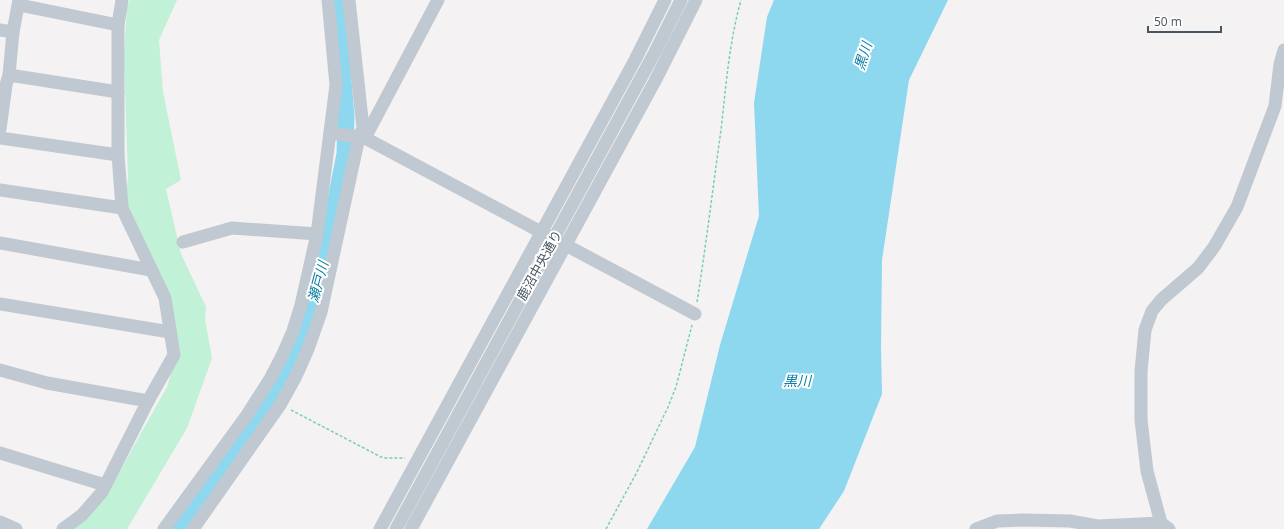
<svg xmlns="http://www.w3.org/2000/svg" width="1284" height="529" font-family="'Open Sans','Noto Sans JP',sans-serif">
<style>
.green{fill:#c1f1d6}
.water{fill:#8dd7ef}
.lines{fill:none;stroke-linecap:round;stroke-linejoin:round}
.river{stroke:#8dd7ef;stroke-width:17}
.path{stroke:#78d1a8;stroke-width:1.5;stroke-dasharray:3 2;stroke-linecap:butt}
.minor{stroke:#c0c9d1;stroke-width:13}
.labels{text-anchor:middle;stroke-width:4;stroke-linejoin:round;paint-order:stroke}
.street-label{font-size:13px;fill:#495560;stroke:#fff}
.water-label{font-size:14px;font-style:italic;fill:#097ea4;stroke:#fff}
</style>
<rect width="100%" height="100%" fill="#f4f2f2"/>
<!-- green -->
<path class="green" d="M 130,0 L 177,0 L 159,40 L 163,92 L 181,180 L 166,189 L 181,254 L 206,307 L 205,319 L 212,358 L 187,428 L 127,529 L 71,529 L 103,501 L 167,387 L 178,348 L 125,204 L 128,177 L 124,55 L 127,6 Z"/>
<!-- water -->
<path class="water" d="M 774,0 L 948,0 L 909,80 L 882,260 L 881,347 L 882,394 L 844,491 L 819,529 L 647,529 L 695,447 L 720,345 L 759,216 L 754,103 L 767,17 Z"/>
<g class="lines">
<!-- river -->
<path class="river" d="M 180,529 L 266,406 L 295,350 L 308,320 L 325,256 L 345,154 L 346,116 L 336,0"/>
<!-- path -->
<g class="path">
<path d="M 697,302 C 706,245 713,187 721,130 C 726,86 729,43 741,0"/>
<path d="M 291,410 L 381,457 L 386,458 L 405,458"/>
<path d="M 606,529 L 637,472 L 668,407 L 676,387 L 692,325"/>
</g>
<!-- minor -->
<g class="minor">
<path d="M 438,0 L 365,138 L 695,314"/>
<path d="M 19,5 L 118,25"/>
<path d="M 0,30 L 13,32"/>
<path d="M 9,75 L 118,92"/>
<path d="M 0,129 L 6,85 L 9,75 L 13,32 L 19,0"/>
<path d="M 330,133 L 365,138"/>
<path d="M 0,138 L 118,155"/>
<path d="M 0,190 L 122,208"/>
<path d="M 183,242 L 232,228 L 317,234"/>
<path d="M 0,243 L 151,270"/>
<path d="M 0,304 L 170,332"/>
<path d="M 0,370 L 47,383 L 148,401"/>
<path d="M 0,453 L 105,485"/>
<path d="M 0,522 L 16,529"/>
<path d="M 1161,523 L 1147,471 L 1141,420 L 1141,371 L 1145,330 L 1152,311 L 1161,300 L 1198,268 L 1214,247 L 1237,207 L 1275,106 L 1280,64 L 1284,50"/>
<path d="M 63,529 L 82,515 L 102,492 L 148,401 L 174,355 L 165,298 L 122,208 L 118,155 L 118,25 L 122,0"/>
<path d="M 164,529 L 247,415 L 270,379 L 282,356 L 293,331 L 301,305 L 317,234 L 336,85 L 328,0"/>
<path d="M 193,529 L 280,405 L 296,376 L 308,349 L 321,312 L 359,137 L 363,128 L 349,0"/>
<path d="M 380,529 L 635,60 L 665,0"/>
<path d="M 396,529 L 655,52 L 681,0"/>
<path d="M 411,529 L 655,81 L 696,0"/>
<path d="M 976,529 L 997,521 L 1025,520 L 1070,521 L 1098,526 L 1161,523 L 1169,529"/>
</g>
</g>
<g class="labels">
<!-- street labels -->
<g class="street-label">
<text transform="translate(539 265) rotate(-61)" y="5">鹿沼中央通り</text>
</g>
<!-- water labels -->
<g class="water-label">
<text transform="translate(863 56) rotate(-72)" y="5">黒川</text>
<text transform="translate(318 282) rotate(-75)" y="5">瀬戸川</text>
<text x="797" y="386">黒川</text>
</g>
</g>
<!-- scale -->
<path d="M1148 26v6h73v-6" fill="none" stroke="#495560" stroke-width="2"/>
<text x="1154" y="26" font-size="12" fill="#495560" stroke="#ffffff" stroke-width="3" paint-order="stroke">50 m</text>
</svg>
